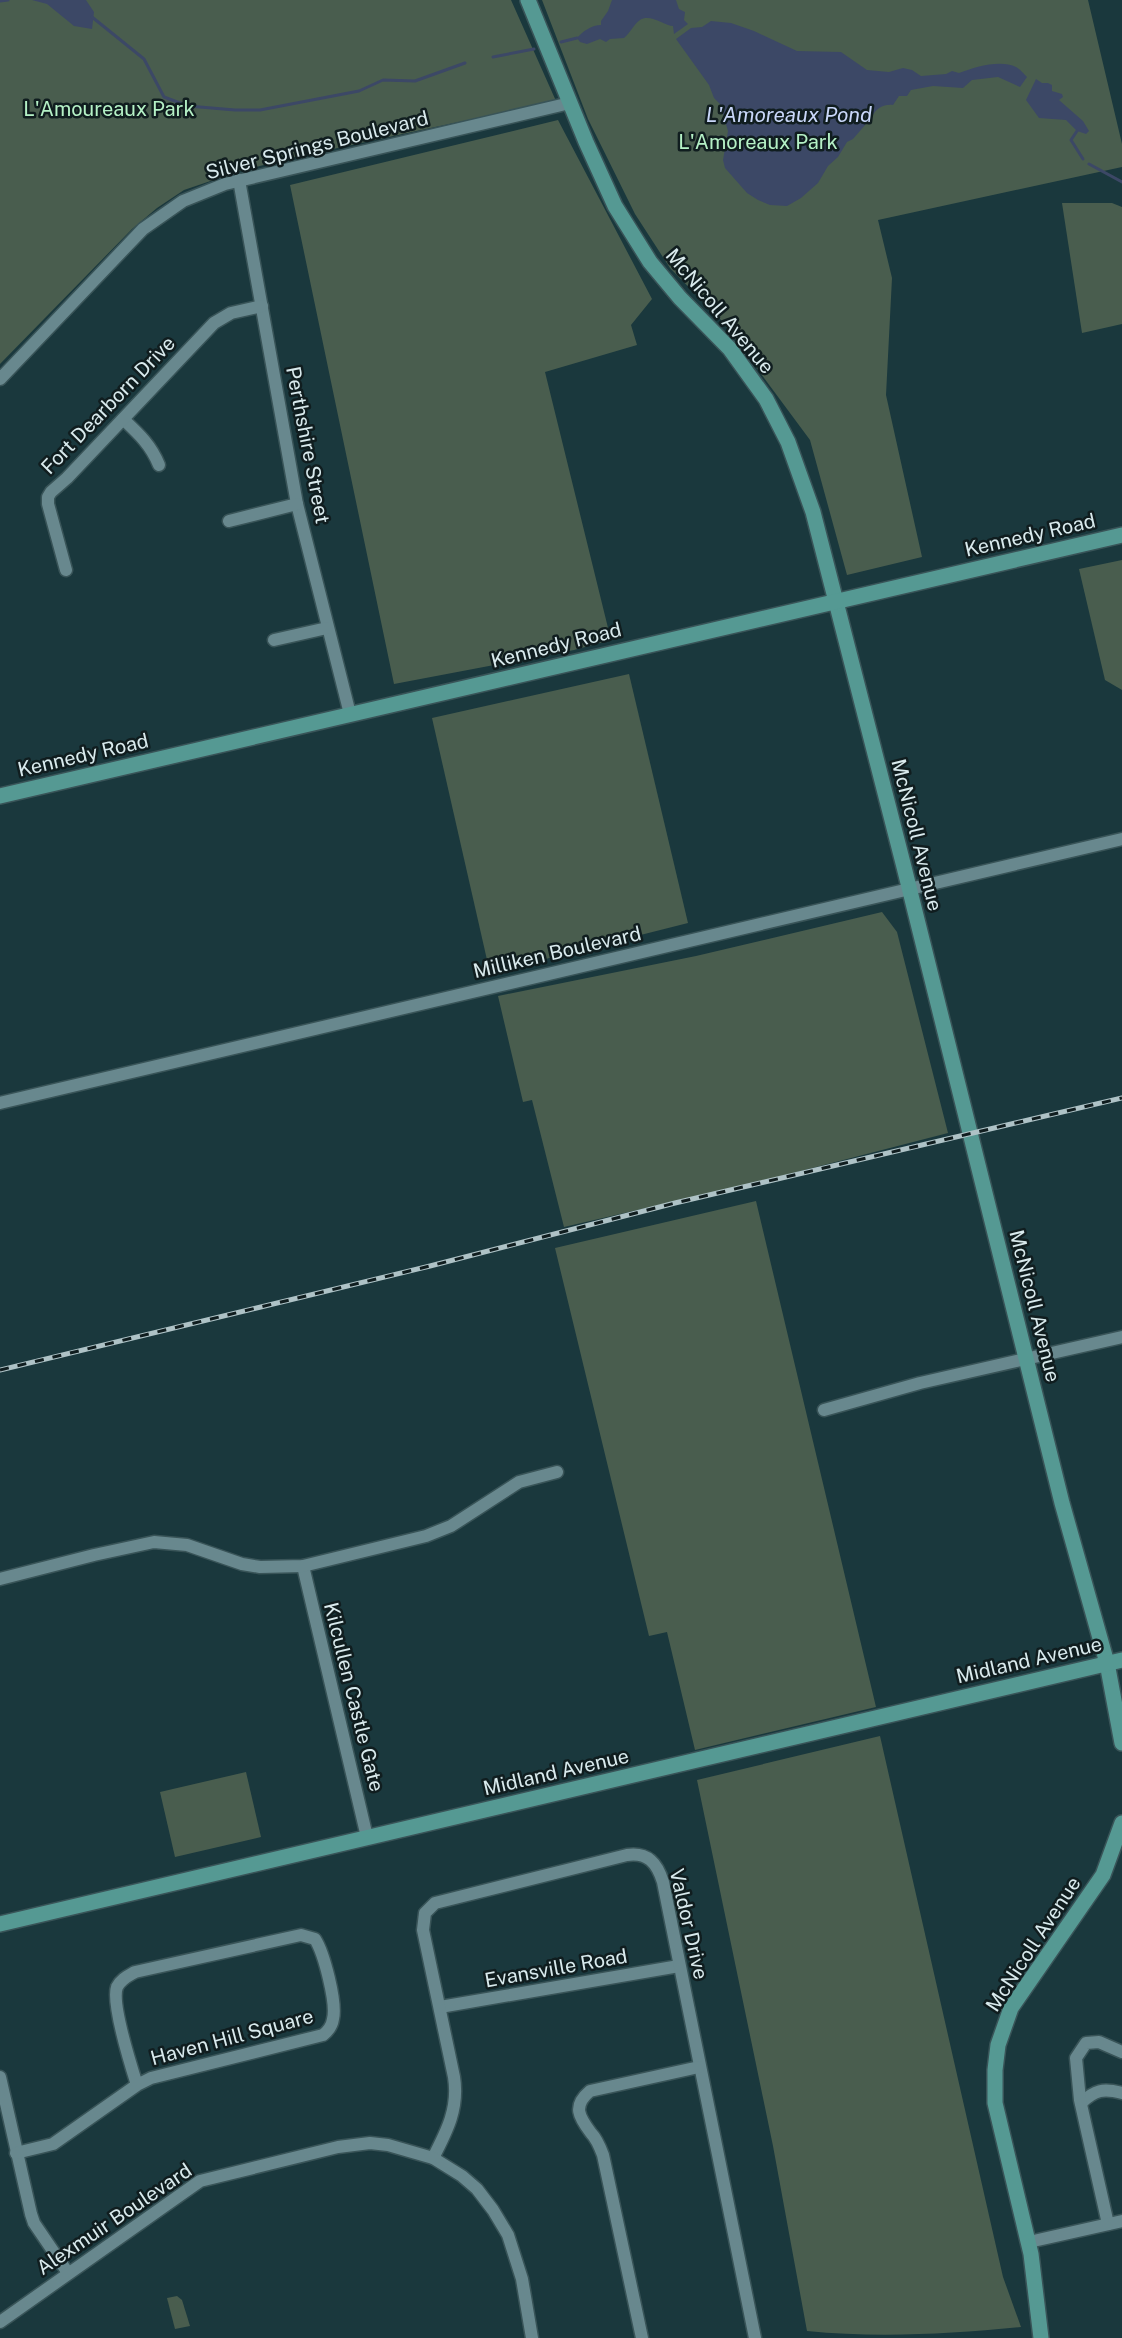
<svg xmlns="http://www.w3.org/2000/svg" width="1122" height="2338" font-family="'Public Sans',sans-serif">
<style>
.green{fill:#495d4e}
.water{fill:#3c4866}
.lines{fill:none;stroke-linecap:round;stroke-linejoin:round}
.stream{stroke:#3c4866;stroke-width:3}
.minor-casing{stroke:#395458;stroke-width:15}
.major-casing{stroke:#395458;stroke-width:18}
.minor{stroke:#68888e;stroke-width:12}
.major{stroke:#559993;stroke-width:15}
.rail-casing{stroke:#aec2c6;stroke-width:5}
.rail{stroke:#101d1f;stroke-width:3;stroke-dasharray:9;stroke-linecap:butt}
.labels{text-anchor:middle;stroke-width:5;stroke-linejoin:round;paint-order:stroke}
.park-label{font-size:20px;fill:#b5f1c6;stroke:#101d1f}
.street-label{font-size:20px;fill:#d9eaed;stroke:#101d1f}
.water-label{font-size:21px;font-style:italic;fill:#c9d7f9;stroke:#101d1f}
</style>
<rect width="100%" height="100%" fill="#1a383d"/>
<!-- green -->
<g class="green">
<path d="M 0,0 L 511,0 L 556,101 L 291,158 L 240,171 L 184,190 L 157,208 L 132,229 L 0,364 Z"/>
<path d="M 542,0 L 1088,0 L 1122,144 L 1122,167 L 878,220 L 892,278 L 886,395 L 922,557 L 847,575 L 810,440 L 721,320 L 670,268 L 635,214 L 588,119 Z"/>
<path d="M 558,120 L 652,299 L 631,325 L 637,345 L 545,372 L 611,640 L 574,650 L 394,684 L 290,185 Z"/>
<path d="M 1062,203 L 1112,203 L 1122,207 L 1122,324 L 1082,333 Z"/>
<path d="M 1122,560 L 1122,690 L 1105,680 L 1079,569 Z"/>
<path d="M 629,674 L 688,923 L 490,973 L 432,718 Z"/>
<path d="M 882,912 L 897,932 L 948,1133 L 750,1184 L 564,1227 L 532,1100 L 523,1102 L 498,996 L 696,956 Z"/>
<path d="M 756,1201 L 876,1707 L 695,1750 L 667,1632 L 649,1636 L 555,1248 Z"/>
<path d="M 880,1736 L 1003,2277 L 1021,2327 C 951,2334 877,2338 807,2331 L 773,2146 L 697,1780 Z"/>
<path d="M 246,1772 L 261,1837 L 175,1857 L 160,1792 Z"/>
<path d="M 177,2296 L 182,2300 L 190,2326 L 175,2329 L 167,2298 Z"/>
</g>
<!-- water -->
<g class="water">
<path d="M 32,0 L 86,0 L 94,12 L 92,29 L 74,26 L 47,4 Z"/>
<path d="M 612,0 L 676,0 L 679,9 L 685,12 L 684,20 L 688,24 L 674,34 L 673,26 C 665,26 650,13 640,20 C 634,24 630,33 624,38 L 610,39 L 606,42 L 600,39 L 587,44 L 580,42 L 577,38 C 583,31 592,25 601,25 L 601,21 L 608,11 Z"/>
<path d="M 711,21 L 731,23 L 754,31 L 797,51 L 841,52 L 867,70 L 889,72 L 903,68 L 912,70 L 921,76 L 946,74 L 952,71 L 959,73 C 974,67 1001,59 1016,67 C 1020,69 1024,74 1027,77 L 1020,87 L 998,77 L 972,80 L 963,88 L 933,86 L 911,90 L 907,96 L 899,96 L 893,105 C 884,104 876,108 872,117 L 853,139 L 847,142 L 838,157 L 828,166 L 818,183 L 801,198 L 787,206 L 770,205 L 758,200 L 747,193 L 725,168 L 723,160 L 728,131 L 720,104 L 714,98 L 709,85 L 676,39 L 691,28 L 702,27 Z"/>
<path d="M 1036,79 L 1042,83 L 1048,83 L 1052,85 L 1052,91 L 1062,94 L 1063,97 L 1059,100 L 1083,121 L 1089,131 L 1086,134 L 1077,131 L 1066,120 L 1039,118 L 1026,100 Z"/>
</g>
<g class="lines">
<!-- stream -->
<g class="stream">
<path d="M 0,1 L 8,0"/>
<path d="M 92,17 L 144,59 L 164,97 L 188,106 L 235,110 L 260,110 L 359,91 L 383,80 L 415,81 L 465,63"/>
<path d="M 561,42 L 577,38"/>
<path d="M 493,57 L 534,49"/>
<path d="M 1077,131 L 1071,140 L 1083,159"/>
<path d="M 1089,164 L 1122,182"/>
</g>
<!-- minor casing -->
<g class="minor-casing">
<g id="minor">
<path d="M 239,180 L 297,504 L 350,714"/>
<path d="M 0,379 L 143,229 L 183,201 L 225,184 L 570,103"/>
<path d="M 123,419 C 139,434 151,445 159,465"/>
<path d="M 229,521 L 297,504"/>
<path d="M 66,570 L 48,504 L 48,497 L 51,492 L 67,478 L 214,323 L 231,313 L 262,306"/>
<path d="M 274,640 L 327,628"/>
<path d="M 0,1103 L 1122,839"/>
<path d="M 824,1410 L 920,1383 L 1122,1337"/>
<path d="M 303,1566 L 367,1837"/>
<path d="M 0,1579 L 94,1555 L 154,1542 L 187,1545 L 242,1564 L 260,1567 L 303,1566 L 426,1536 L 451,1526 L 519,1482 L 557,1472"/>
<path d="M 440,2007 L 679,1966"/>
<path d="M 0,2077 L 31,2214 L 34,2223 L 68,2273"/>
<path d="M 1081,2103 C 1095,2090 1103,2088 1122,2093"/>
<path d="M 16,2153 L 53,2144 L 137,2085 L 151,2078 L 323,2035 C 328,2031 332,2026 333,2019 C 337,2003 324,1953 315,1939 L 301,1935 L 135,1972 C 128,1976 121,1979 117,1987 C 111,2003 131,2066 137,2085"/>
<path d="M 433,2158 C 447,2131 459,2108 454,2077 L 423,1930 L 425,1913 L 435,1903 L 627,1855 C 648,1852 657,1863 663,1882 L 755,2338"/>
<path d="M 1108,2224 L 1080,2100 L 1076,2058 L 1086,2043 L 1099,2042 L 1122,2052"/>
<path d="M 1029,2242 L 1122,2221"/>
<path d="M 0,2322 L 200,2181 L 338,2147 L 370,2143 L 388,2145 L 433,2158 L 462,2176 L 477,2189 L 493,2210 L 508,2235 L 522,2279 L 532,2338"/>
<path d="M 642,2338 L 603,2155 C 600,2147 597,2139 591,2133 C 579,2117 572,2106 590,2091 L 699,2067"/>
</g>
</g>
<!-- major casing -->
<g class="major-casing">
<g id="major">
<path d="M 528,0 L 586,142 L 615,206 L 650,262 L 680,298 L 730,349 L 766,399 L 788,442 L 813,512 L 904,867 L 1062,1503 L 1107,1663 L 1122,1743"/>
<path d="M 0,796 L 1122,535"/>
<path d="M 0,1924 L 1122,1660"/>
<path d="M 1041,2338 L 1031,2254 L 995,2103 L 995,2070 L 998,2045 L 1011,2008 L 1103,1875 L 1122,1823"/>
</g>
</g>
<!-- minor -->
<use href="#minor" class="minor"/>
<!-- major -->
<use href="#major" class="major"/>
<!-- rail casing -->
<g class="rail-casing">
<path id="rail" d="M 0,1370 L 430,1266 L 675,1203 L 1122,1098"/>
</g>
<!-- rail -->
<use href="#rail" class="rail"/>
</g>
<g class="labels">
<!-- park labels -->
<g class="park-label">
<text x="109" y="116">L'Amoureaux Park</text>
<text x="758" y="149">L'Amoreaux Park</text>
</g>
<!-- street labels -->
<g class="street-label">
<text transform="translate(317 145) rotate(-14)" y="7">Silver Springs Boulevard</text>
<text transform="translate(720 311) rotate(50)" y="7">McNicoll Avenue</text>
<text transform="translate(108 405) rotate(-46)" y="7">Fort Dearborn Drive</text>
<text transform="translate(308 445) rotate(79)" y="7">Perthshire Street</text>
<text transform="translate(1030 535) rotate(-13)" y="7">Kennedy Road</text>
<text transform="translate(556 645) rotate(-14)" y="7">Kennedy Road</text>
<text transform="translate(83 755) rotate(-13)" y="7">Kennedy Road</text>
<text transform="translate(917 835) rotate(76)" y="7">McNicoll Avenue</text>
<text transform="translate(557 952) rotate(-13)" y="7">Milliken Boulevard</text>
<text transform="translate(1035 1306) rotate(76)" y="7">McNicoll Avenue</text>
<text transform="translate(1029 1660) rotate(-13)" y="7">Midland Avenue</text>
<text transform="translate(354 1697) rotate(76)" y="7">Kilcullen Castle Gate</text>
<text transform="translate(556 1772) rotate(-13)" y="7">Midland Avenue</text>
<text transform="translate(689 1924) rotate(77)" y="7">Valdor Drive</text>
<text transform="translate(1033 1944) rotate(-57)" y="7">McNicoll Avenue</text>
<text transform="translate(556 1968) rotate(-10)" y="7">Evansville Road</text>
<text transform="translate(232 2037) rotate(-15)" y="7">Haven Hill Square</text>
<text transform="translate(114 2219) rotate(-34)" y="7">Alexmuir Boulevard</text>
</g>
<!-- water labels -->
<g class="water-label">
<text x="789" y="122">L'Amoreaux Pond</text>
</g>
</g>
</svg>
